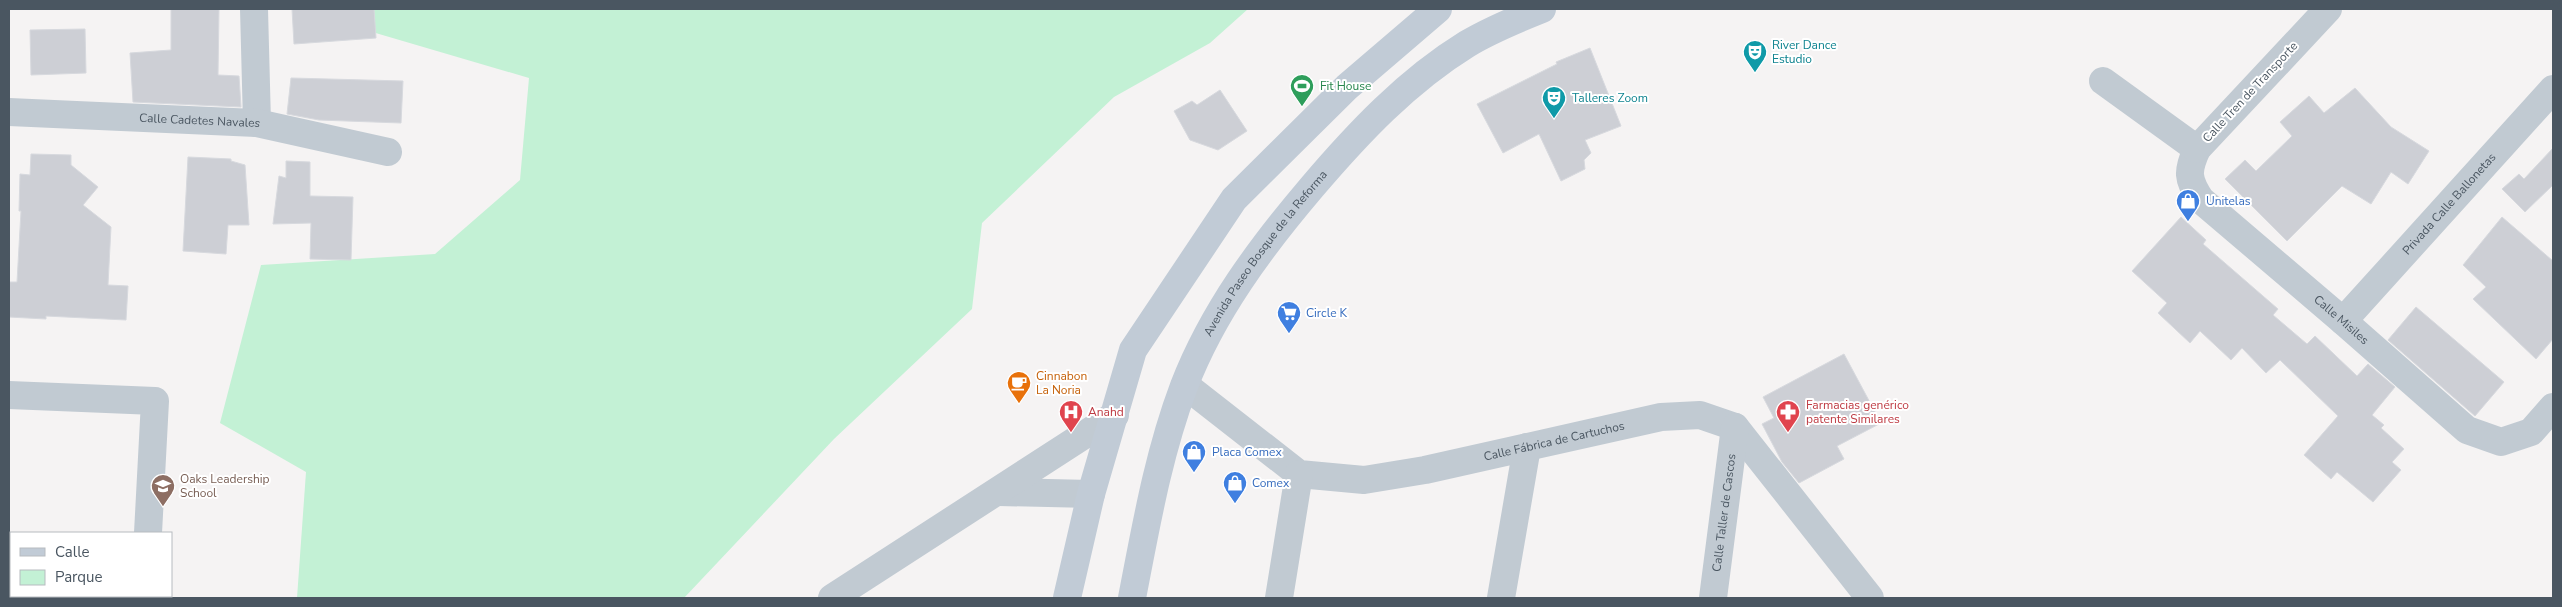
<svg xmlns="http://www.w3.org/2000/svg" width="2562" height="607" font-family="'Nunito Sans',sans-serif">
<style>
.green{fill:#c3f1d5}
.building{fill:#cdcfd5;stroke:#d7d9de}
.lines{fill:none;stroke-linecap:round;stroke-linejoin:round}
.minor{stroke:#c1cad2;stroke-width:28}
.secondary{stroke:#c1cbd6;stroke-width:28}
.labels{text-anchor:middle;stroke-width:4;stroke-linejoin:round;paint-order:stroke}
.culture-label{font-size:12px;fill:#0d838f;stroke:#fff;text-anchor:start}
.leisure-label{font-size:12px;fill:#27864d;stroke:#fff;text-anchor:start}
.street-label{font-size:12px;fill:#4a5661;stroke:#fff}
.shop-label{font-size:12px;fill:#366cbe;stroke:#fff;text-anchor:start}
.food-label{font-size:12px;fill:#c56008;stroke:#fff;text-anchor:start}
.health-label{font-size:12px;fill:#be3a42;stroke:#fff;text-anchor:start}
.education-label{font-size:12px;fill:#785e54;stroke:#fff;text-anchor:start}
</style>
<rect width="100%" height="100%" fill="#f5f3f3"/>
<!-- green -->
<path class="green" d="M 342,9 L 1248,9 L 1210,43 L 1114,97 L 982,223 L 972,309 L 834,439 L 684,598 L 297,598 L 306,472 L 220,423 L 261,265 L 435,254 L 520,180 L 529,78 L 345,24 Z"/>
<!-- building -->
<g class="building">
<path d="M 171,9 L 219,9 L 218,75 L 239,76 L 241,107 L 133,102 L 130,53 L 171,50 Z"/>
<path d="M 292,9 L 374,9 L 376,38 L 294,44 Z"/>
<path d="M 85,29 L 86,73 L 31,75 L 30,30 Z"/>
<path d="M 1590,48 L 1621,126 L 1585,140 L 1591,153 L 1584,160 L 1585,169 L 1561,181 L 1539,134 L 1503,153 L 1477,104 L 1557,64 L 1556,62 Z"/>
<path d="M 291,78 L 403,81 L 401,123 L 319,120 L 287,114 Z"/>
<path d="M 2355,88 L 2391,127 L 2429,151 L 2408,184 L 2391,172 L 2371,204 L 2342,186 L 2287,241 L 2225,179 L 2245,160 L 2256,171 L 2292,136 L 2280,122 L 2309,96 L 2324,113 Z"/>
<path d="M 1220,90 L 1247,131 L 1218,150 L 1190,140 L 1174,111 L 1192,101 L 1197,105 Z"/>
<path d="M 2553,148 L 2553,185 L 2525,212 L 2502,189 L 2519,174 L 2524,179 Z"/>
<path d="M 31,154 L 71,155 L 71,165 L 98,187 L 83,205 L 111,227 L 108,285 L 128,286 L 126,320 L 46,316 L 46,319 L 9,317 L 9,282 L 17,282 L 21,211 L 19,211 L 20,174 L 30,175 Z"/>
<path d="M 188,157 L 231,159 L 231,161 L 245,165 L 249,225 L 228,225 L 226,254 L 183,251 Z"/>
<path d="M 286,161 L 310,162 L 310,196 L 353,197 L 351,260 L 310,259 L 311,223 L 273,224 L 279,176 L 286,178 Z"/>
<path d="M 2181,217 L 2206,240 L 2203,244 L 2278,309 L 2273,315 L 2307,344 L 2315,336 L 2357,376 L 2368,364 L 2395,387 L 2372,415 L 2384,425 L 2381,428 L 2404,449 L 2392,462 L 2401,470 L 2373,502 L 2337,472 L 2331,479 L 2304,455 L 2338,416 L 2280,360 L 2266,373 L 2242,348 L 2231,360 L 2200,331 L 2190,343 L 2158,313 L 2167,303 L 2132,271 Z"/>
<path d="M 2502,217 L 2553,261 L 2553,339 L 2536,359 L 2473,299 L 2486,287 L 2463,265 Z"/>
<path d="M 2416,307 L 2504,382 L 2475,416 L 2388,340 Z"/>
<path d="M 1844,354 L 1881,423 L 1837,446 L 1844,459 L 1799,483 L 1782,462 L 1762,424 L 1774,418 L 1763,397 Z"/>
</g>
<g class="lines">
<!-- minor -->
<g class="minor">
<path d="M 254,9 L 257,123"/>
<path id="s1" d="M 2328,9 L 2197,149 C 2187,171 2187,179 2201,200 L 2343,321 L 2467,430 L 2501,442 L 2531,432 L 2553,407"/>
<path d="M 2103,81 L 2197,149"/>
<path id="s2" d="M 9,112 L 257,123 L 388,152"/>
<path id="s3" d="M 2343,321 L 2553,89"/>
<path id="s4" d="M 1185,385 L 1299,474 L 1364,480 L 1425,470 L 1661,417 L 1700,415 L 1735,427 L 1870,598"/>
<path d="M 9,395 L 155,401 L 148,533"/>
<path d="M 999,492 L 1091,494"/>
<path d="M 145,598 L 145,596"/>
<path d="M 832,598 L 1115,415"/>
<path d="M 1279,598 L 1299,474"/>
<path d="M 1501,598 L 1527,447"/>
<path id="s5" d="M 1713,598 L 1735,427"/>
</g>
<!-- secondary -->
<g class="secondary">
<path d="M 1067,598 L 1091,494 L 1133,350 L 1234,199 L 1347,87 L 1438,9"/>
<path id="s6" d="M 1132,598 C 1146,526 1158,455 1184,386 C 1213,311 1261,247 1312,187 C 1358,133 1407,81 1467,44 C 1490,30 1517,19 1542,9"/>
</g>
</g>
<!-- icons -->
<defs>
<g id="theatre-pin" transform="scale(1.25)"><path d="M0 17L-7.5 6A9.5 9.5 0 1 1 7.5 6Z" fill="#0f9aa8" stroke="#fff"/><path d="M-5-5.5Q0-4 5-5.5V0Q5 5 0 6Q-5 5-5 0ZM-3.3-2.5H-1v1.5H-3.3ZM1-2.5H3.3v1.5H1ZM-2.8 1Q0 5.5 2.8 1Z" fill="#fff"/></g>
<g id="stadium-pin" transform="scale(1.25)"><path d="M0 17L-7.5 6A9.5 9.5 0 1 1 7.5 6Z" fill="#2e9e5b" stroke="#fff"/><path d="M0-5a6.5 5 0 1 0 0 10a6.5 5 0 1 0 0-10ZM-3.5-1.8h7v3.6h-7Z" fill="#fff"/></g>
<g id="shop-pin" transform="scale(1.25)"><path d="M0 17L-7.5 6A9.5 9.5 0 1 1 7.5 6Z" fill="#3f7fe0" stroke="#fff"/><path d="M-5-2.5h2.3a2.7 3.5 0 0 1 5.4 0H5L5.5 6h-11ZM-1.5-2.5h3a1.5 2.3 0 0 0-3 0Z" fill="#fff"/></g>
<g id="supermarket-pin" transform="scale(1.25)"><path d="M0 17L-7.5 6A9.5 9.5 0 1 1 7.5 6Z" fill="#3f7fe0" stroke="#fff"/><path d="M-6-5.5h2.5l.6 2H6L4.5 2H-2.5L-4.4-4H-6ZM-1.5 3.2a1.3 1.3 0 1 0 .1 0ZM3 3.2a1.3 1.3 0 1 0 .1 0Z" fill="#fff"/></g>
<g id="cafe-pin" transform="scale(1.25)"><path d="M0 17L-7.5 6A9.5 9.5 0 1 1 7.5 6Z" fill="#e8710a" stroke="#fff"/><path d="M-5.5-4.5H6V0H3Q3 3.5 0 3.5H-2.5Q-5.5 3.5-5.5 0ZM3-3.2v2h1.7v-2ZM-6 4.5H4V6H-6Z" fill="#fff"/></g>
<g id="hospital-pin" transform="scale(1.25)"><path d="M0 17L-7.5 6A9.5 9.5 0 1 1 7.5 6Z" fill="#e0444e" stroke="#fff"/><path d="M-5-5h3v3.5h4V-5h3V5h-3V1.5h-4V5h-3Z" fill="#fff"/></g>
<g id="pharmacy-pin" transform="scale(1.25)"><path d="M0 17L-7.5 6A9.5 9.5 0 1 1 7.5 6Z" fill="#e0444e" stroke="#fff"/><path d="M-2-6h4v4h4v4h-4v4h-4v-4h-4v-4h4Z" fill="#fff"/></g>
<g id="school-pin" transform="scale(1.25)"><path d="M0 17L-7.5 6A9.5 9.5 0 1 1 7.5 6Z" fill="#8d6e63" stroke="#fff"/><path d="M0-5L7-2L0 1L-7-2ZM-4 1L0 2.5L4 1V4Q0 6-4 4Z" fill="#fff"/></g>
</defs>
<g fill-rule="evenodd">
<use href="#theatre-pin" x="1755" y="52"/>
<use href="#stadium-pin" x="1302" y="86"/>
<use href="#theatre-pin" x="1554" y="98"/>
<use href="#shop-pin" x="2188" y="201"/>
<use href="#supermarket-pin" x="1289" y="313"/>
<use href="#cafe-pin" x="1019" y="383"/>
<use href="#hospital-pin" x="1071" y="412"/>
<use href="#pharmacy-pin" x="1788" y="412"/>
<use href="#shop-pin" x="1194" y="452"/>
<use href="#shop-pin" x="1235" y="483"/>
<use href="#school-pin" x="163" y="486"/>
</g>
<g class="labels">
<!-- culture labels -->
<g class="culture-label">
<text x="1772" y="49">River Dance<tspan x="1772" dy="14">Estudio</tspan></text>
<text x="1572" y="102">Talleres Zoom</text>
</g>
<!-- leisure labels -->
<g class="leisure-label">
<text x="1320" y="90">Fit House</text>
</g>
<!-- street labels -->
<g class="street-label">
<text transform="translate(2250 92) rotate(-47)" y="4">Calle Tren de Transporte</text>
<text dy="4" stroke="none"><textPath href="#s2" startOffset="191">Calle Cadetes Navales</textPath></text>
<text dy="4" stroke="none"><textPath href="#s3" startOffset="158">Privada Calle Ballonetas</textPath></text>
<text dy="4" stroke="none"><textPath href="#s6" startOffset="375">Avenida Paseo Bosque de la Reforma</textPath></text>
<text dy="4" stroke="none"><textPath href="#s1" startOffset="431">Calle Misiles</textPath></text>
<text dy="4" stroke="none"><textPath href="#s4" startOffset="404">Calle Fábrica de Cartuchos</textPath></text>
<text dy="4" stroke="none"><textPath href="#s5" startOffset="86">Calle Taller de Cascos</textPath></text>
</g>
<!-- shop labels -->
<g class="shop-label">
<text x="2206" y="205">Unitelas</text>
<text x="1306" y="317">Circle K</text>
<text x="1212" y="456">Placa Comex</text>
<text x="1252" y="487">Comex</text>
</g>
<!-- food labels -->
<g class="food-label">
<text x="1036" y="380">Cinnabon<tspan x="1036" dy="14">La Noria</tspan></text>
</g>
<!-- health labels -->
<g class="health-label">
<text x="1806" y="409">Farmacias genérico<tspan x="1806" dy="14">patente Similares</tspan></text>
<text x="1088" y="416">Anahd</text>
</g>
<!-- education labels -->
<g class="education-label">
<text x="180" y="483">Oaks Leadership<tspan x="180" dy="14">School</tspan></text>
</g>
</g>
<!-- border -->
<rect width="2562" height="607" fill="none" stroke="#4a5661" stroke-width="20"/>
<!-- legend -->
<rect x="10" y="532" width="162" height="65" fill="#ffffff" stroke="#b7bbc0"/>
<rect x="20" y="548" width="25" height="8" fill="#c1cbd6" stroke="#b7bbc0"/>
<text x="55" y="557" font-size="15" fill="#4a5661">Calle</text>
<rect x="20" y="570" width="25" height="15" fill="#c3f1d5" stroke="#b7bbc0"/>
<text x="55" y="582" font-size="15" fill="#4a5661">Parque</text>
</svg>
